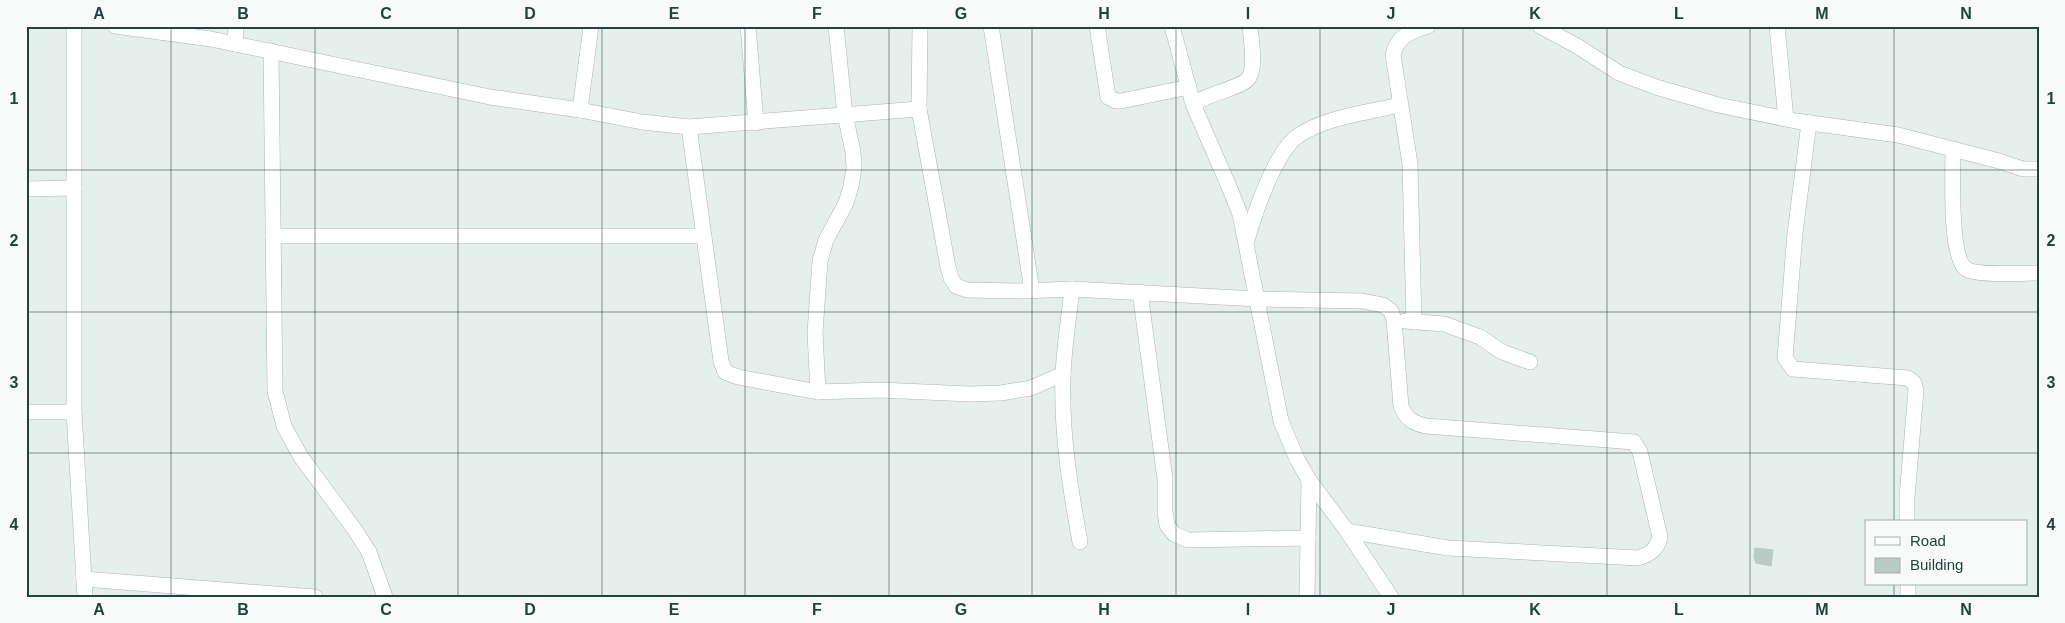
<svg xmlns="http://www.w3.org/2000/svg" width="2065" height="623" font-family="Arial,sans-serif">
<style>
.building{fill:#bacac5;stroke:#b7c9c4}
.lines{fill:none;stroke-linecap:round;stroke-linejoin:round}
.minor-casing{stroke:#a7b7b4;stroke-width:16}
.minor{stroke:#fff;stroke-width:15}
.grid{fill:none;stroke:#23413d;stroke-width:1;stroke-opacity:0.55}
.neatline{fill:none;stroke:#23413d;stroke-width:2}
.grid-label{font-size:16px;text-anchor:middle;font-weight:bold;fill:#23413d}
</style>
<rect width="100%" height="100%" fill="#e5efec"/>
<!-- building -->
<path class="building" d="M 1755,548 L 1773,550 L 1771,566 L 1756,563 L 1754,557 Z"/>
<g class="lines">
<!-- minor casing -->
<g class="minor-casing">
<g id="minor">
<path d="M 74,26 L 74,412 L 85,597"/>
<path d="M 115,26 L 211,39 L 490,97 L 580,110 L 642,122 L 689,127 L 919,109"/>
<path d="M 748,26 L 756,123"/>
<path d="M 920,26 L 919,109 L 948,267 L 951,278 L 956,286 L 967,290 L 1023,291 L 1072,289 L 1257,299 L 1362,301 L 1383,305 L 1391,311 L 1394,320 L 1401,406 C 1406,419 1413,423 1426,426 L 1634,442 L 1640,452 L 1660,537 C 1657,550 1650,554 1638,558 L 1448,548 L 1347,531"/>
<path d="M 991,26 L 1032,291"/>
<path d="M 1097,26 L 1108,97 L 1116,101 L 1121,101 L 1189,87"/>
<path d="M 1172,26 L 1193,104 L 1230,189 L 1240,214 L 1281,421 L 1297,459 L 1309,480 L 1347,531 L 1391,597"/>
<path d="M 1540,26 L 1577,46 L 1619,73 L 1656,87 L 1718,105 L 1796,121 L 1898,135 L 1999,161 L 2023,169 L 2039,169"/>
<path d="M 1777,26 L 1786,119"/>
<path d="M 235,44 L 236,26"/>
<path d="M 271,51 L 275,391 L 284,426 L 301,457 L 355,530 L 369,552 L 385,597"/>
<path d="M 1193,104 C 1207,94 1239,88 1247,80 C 1257,71 1251,39 1250,26"/>
<path d="M 580,110 L 591,26"/>
<path d="M 1809,123 L 1795,233 L 1785,358 L 1793,369 L 1908,378 L 1914,383 L 1916,390 L 1907,497 L 1907,522"/>
<path d="M 689,127 L 721,361 L 725,372 L 738,377 L 818,392 L 879,390 L 970,394 L 1001,393 L 1031,388 L 1063,374"/>
<path d="M 1953,149 C 1953,171 1949,257 1966,269 C 1977,276 2024,273 2039,273"/>
<path d="M 26,189 L 74,188"/>
<path d="M 273,236 L 704,236"/>
<path d="M 1247,240 C 1255,212 1273,159 1294,139 C 1318,118 1370,112 1400,105"/>
<path d="M 1072,289 C 1069,317 1064,347 1063,376 C 1061,432 1070,487 1080,542"/>
<path d="M 1140,292 L 1165,479 L 1165,512 L 1167,525 L 1174,534 L 1188,540 L 1308,538"/>
<path d="M 1405,321 L 1444,324 L 1480,337 L 1502,352 L 1530,362"/>
<path d="M 1414,322 L 1410,164 L 1393,55 C 1397,36 1411,31 1428,26"/>
<path d="M 818,392 L 815,333 L 820,261 L 826,240 L 846,203 L 851,186 L 854,168 L 853,151 L 845,115 L 836,26"/>
<path d="M 26,412 L 74,412"/>
<path d="M 84,579 L 315,597"/>
<path d="M 1908,584 L 1908,597"/>
<path d="M 1307,597 L 1309,480"/>
</g>
</g>
<!-- minor -->
<use href="#minor" class="minor"/>
</g>
<!-- grid -->
<path class="grid" d="M 171,26 L 171,597M 315,26 L 315,597M 458,26 L 458,597M 602,26 L 602,597M 745,26 L 745,597M 889,26 L 889,597M 1032,26 L 1032,597M 1176,26 L 1176,597M 1320,26 L 1320,597M 1463,26 L 1463,597M 1607,26 L 1607,597M 1750,26 L 1750,597M 1894,26 L 1894,522M 26,170 L 2039,170M 26,312 L 2039,312M 26,453 L 2039,453M 1894,584 L 1894,597"/>
<!-- border -->
<rect width="2065" height="623" fill="none" stroke="#f6fbf9" stroke-width="55"/>
<!-- legend -->
<rect x="1865" y="520" width="162" height="65" fill="#f6fbf9" stroke="#a2b1ae"/>
<rect x="1875" y="537" width="25" height="8" fill="#ffffff" stroke="#a2b1ae"/>
<text x="1910" y="546" font-size="15" fill="#23413d">Road</text>
<rect x="1875" y="558" width="25" height="15" fill="#bacac5" stroke="#a2b1ae"/>
<text x="1910" y="570" font-size="15" fill="#23413d">Building</text>
<rect x="28" y="28" width="2010" height="568" class="neatline"/>
<g class="grid-label">
<text x="99" y="19">A</text>
<text x="243" y="19">B</text>
<text x="386" y="19">C</text>
<text x="530" y="19">D</text>
<text x="674" y="19">E</text>
<text x="817" y="19">F</text>
<text x="961" y="19">G</text>
<text x="1104" y="19">H</text>
<text x="1248" y="19">I</text>
<text x="1391" y="19">J</text>
<text x="1535" y="19">K</text>
<text x="1679" y="19">L</text>
<text x="1822" y="19">M</text>
<text x="1966" y="19">N</text>
<text x="14" y="104">1</text>
<text x="2051" y="104">1</text>
<text x="14" y="246">2</text>
<text x="2051" y="246">2</text>
<text x="14" y="388">3</text>
<text x="2051" y="388">3</text>
<text x="14" y="530">4</text>
<text x="2051" y="530">4</text>
<text x="99" y="615">A</text>
<text x="243" y="615">B</text>
<text x="386" y="615">C</text>
<text x="530" y="615">D</text>
<text x="674" y="615">E</text>
<text x="817" y="615">F</text>
<text x="961" y="615">G</text>
<text x="1104" y="615">H</text>
<text x="1248" y="615">I</text>
<text x="1391" y="615">J</text>
<text x="1535" y="615">K</text>
<text x="1679" y="615">L</text>
<text x="1822" y="615">M</text>
<text x="1966" y="615">N</text>
</g>
</svg>
